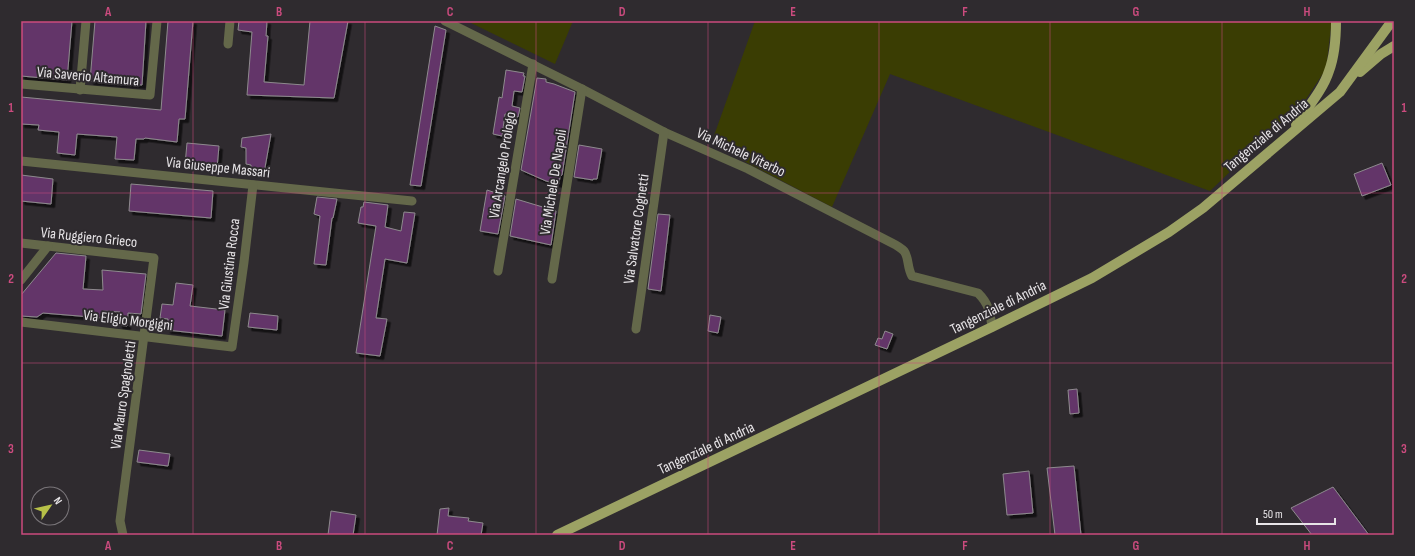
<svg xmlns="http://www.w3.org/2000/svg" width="1415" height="556" font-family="'Sofia Sans Condensed',sans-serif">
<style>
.green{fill:#3a3d03}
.building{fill:#633669;stroke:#8e8a8e;filter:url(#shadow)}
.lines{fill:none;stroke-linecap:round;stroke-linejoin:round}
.street{stroke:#64684a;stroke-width:9}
.primary{stroke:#9ca264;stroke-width:10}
.grid{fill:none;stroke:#cb4b7e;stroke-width:1;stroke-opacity:0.55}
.labels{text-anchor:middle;stroke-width:4;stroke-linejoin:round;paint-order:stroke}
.street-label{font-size:15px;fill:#e7e4e7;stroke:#2f2b2f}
.neatline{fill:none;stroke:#cb4b7e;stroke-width:1.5}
.grid-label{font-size:13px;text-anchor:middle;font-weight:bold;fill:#cb4b7e}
</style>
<defs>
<filter id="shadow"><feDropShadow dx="3.5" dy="3.5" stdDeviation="0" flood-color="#0009"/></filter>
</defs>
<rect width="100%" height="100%" fill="#2f2b2f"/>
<!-- green -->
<g class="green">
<path d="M 467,21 L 573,21 L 555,64 Z"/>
<path d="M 755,21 L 1331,21 L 1331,27 L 1326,69 L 1306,99 L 1210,191 L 890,74 L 832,207 L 711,144 Z"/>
</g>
<!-- building -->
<g class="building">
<path d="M 21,21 L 72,21 L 67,80 L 21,76 Z"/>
<path d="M 95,21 L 146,21 L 142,85 L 90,81 Z"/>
<path d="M 168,21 L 193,21 L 185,119 L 179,119 L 177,142 L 145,138 L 144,139 L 136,139 L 134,160 L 115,159 L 117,137 L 77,134 L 75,155 L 57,153 L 59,132 L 38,130 L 39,125 L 21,124 L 21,97 L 161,110 Z"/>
<path d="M 239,21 L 267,21 L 266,36 L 268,36 L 264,82 L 304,85 L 310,21 L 348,21 L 334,98 L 247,95 L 252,32 L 238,30 Z"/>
<path d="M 435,26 L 446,30 L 421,186 L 410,185 Z"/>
<path d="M 506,70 L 524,73 L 523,76 L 525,76 L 522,92 L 514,91 L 512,106 L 520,108 L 518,117 L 505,114 L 502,136 L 493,134 L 499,97 L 502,98 Z"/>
<path d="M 537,78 L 546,79 L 546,82 L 554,84 L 575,92 L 562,175 L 560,176 L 559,184 L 546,181 L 521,170 Z"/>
<path d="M 271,134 L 264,173 L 251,173 L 251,165 L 246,164 L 246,148 L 241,147 L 242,138 Z"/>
<path d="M 187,143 L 219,146 L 217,168 L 185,165 Z"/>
<path d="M 579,145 L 602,149 L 597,179 L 593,179 L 593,180 L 574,177 Z"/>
<path d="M 1382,163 L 1391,185 L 1362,196 L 1354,174 Z"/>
<path d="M 21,175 L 53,179 L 51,204 L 21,201 Z"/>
<path d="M 131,184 L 213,191 L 211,218 L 129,211 Z"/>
<path d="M 487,190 L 505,196 L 498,234 L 480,231 Z"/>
<path d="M 317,197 L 337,199 L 333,218 L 332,218 L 326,265 L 314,264 L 320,216 L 314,214 Z"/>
<path d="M 516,199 L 556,211 L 551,245 L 510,236 Z"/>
<path d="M 364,202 L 388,205 L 385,227 L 401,231 L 404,212 L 415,213 L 407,263 L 385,259 L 376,318 L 387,319 L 380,356 L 356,353 L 376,226 L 358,223 L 361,207 L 363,207 Z"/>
<path d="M 658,214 L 670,215 L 661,291 L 648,289 Z"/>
<path d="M 56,253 L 86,256 L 83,289 L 103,290 L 102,270 L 146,274 L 141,314 L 128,313 L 127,326 L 119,325 L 120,312 L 103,311 L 103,318 L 43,313 L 37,317 L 21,316 L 21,295 Z"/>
<path d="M 176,283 L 193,285 L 190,306 L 225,310 L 222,336 L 167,330 L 168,319 L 160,318 L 162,304 L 173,305 Z"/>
<path d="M 250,313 L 278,316 L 277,330 L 248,327 Z"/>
<path d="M 710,315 L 721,317 L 718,333 L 708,331 Z"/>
<path d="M 885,331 L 893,334 L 887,349 L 875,345 L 878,338 L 882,339 Z"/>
<path d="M 1077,389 L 1079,413 L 1070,414 L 1068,390 Z"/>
<path d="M 139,450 L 170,454 L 168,466 L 137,462 Z"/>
<path d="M 1074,466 L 1081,535 L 1055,535 L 1047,468 Z"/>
<path d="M 1029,471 L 1033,513 L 1007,515 L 1003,474 Z"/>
<path d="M 1333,487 L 1369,535 L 1312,535 L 1291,508 Z"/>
<path d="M 449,508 L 448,516 L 469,518 L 468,521 L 483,523 L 481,535 L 437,535 L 440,509 Z"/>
<path d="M 331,511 L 356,515 L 353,535 L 328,535 Z"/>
</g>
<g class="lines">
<!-- street -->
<g class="street">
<path d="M 445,21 L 582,89 L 664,132 L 748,169 L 892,243 C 896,245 901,248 904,251 C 909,257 907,268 912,276 L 978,293 C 989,304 990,312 992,327"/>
<path d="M 228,44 L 230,21"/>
<path d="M 21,84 L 150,95 L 157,21"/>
<path d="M 80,90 L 86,21"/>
<path d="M 21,161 L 412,201"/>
<path d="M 21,243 L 154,258 L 120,521 L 123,535"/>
<path d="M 498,271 L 533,64"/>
<path d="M 552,279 L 582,89"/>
<path d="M 21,280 L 48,246"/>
<path d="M 21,322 L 232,347 L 244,262 L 253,185"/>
<path d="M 636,329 L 664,132"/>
</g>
<!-- primary -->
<g class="primary">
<path d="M 1360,72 L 1381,54 L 1394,46"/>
<path d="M 1296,125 C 1307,108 1323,90 1329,71 C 1335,55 1336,37 1336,21"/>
<path d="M 557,535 L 992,327 L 1092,278 L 1169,232 L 1203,208 L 1340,92 L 1392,21"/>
</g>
</g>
<!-- grid -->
<path class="grid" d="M 193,21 L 193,535M 365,21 L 365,535M 536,21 L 536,535M 708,21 L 708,535M 879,21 L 879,535M 1050,21 L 1050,535M 1222,21 L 1222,535M 21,193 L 1394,193M 21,363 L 1394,363"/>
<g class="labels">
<!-- street labels -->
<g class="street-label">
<text transform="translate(88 76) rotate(5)" y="5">Via Saverio Altamura</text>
<text transform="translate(1266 135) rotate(-40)" y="5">Tangenziale di Andria</text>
<text transform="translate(741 152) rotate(25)" y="5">Via Michele Viterbo</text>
<text transform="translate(502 165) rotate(-81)" y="5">Via Arcangelo Prologo</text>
<text transform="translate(218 167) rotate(6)" y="5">Via Giuseppe Massari</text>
<text transform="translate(553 182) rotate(-81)" y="5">Via Michele De Napoli</text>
<text transform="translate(636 229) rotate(-82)" y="5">Via Salvatore Cognetti</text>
<text transform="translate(89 237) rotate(6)" y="5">Via Ruggiero Grieco</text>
<text transform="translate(229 264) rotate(-83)" y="5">Via Giustina Rocca</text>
<text transform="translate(998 307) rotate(-26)" y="5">Tangenziale di Andria</text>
<text transform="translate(128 320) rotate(7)" y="5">Via Eligio Morgigni</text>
<text transform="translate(123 395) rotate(-82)" y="5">Via Mauro Spagnoletti</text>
<text transform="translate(706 448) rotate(-25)" y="5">Tangenziale di Andria</text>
</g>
</g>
<!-- border -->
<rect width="1415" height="556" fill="none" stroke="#2f2b2f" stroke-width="44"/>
<!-- north arrow -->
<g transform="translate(50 506) rotate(56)"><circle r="19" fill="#2f2b2f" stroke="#797579"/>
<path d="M0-3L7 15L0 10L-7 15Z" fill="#b7c148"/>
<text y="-6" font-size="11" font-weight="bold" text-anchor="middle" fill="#e7e4e7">N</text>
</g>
<!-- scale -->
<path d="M1257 518v6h78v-6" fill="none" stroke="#e7e4e7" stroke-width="2"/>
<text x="1263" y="518" font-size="12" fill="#e7e4e7" stroke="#2f2b2f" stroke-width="3" paint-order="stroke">50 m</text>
<rect x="22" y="22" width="1371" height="512" class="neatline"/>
<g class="grid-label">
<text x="108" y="16">A</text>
<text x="279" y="16">B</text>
<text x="450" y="16">C</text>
<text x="622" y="16">D</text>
<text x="793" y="16">E</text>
<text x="965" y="16">F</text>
<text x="1136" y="16">G</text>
<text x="1307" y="16">H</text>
<text x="11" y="112">1</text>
<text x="1404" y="112">1</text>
<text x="11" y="283">2</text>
<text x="1404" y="283">2</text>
<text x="11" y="453">3</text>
<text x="1404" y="453">3</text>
<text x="108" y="550">A</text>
<text x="279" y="550">B</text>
<text x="450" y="550">C</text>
<text x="622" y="550">D</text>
<text x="793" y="550">E</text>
<text x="965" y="550">F</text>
<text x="1136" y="550">G</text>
<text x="1307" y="550">H</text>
</g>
</svg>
